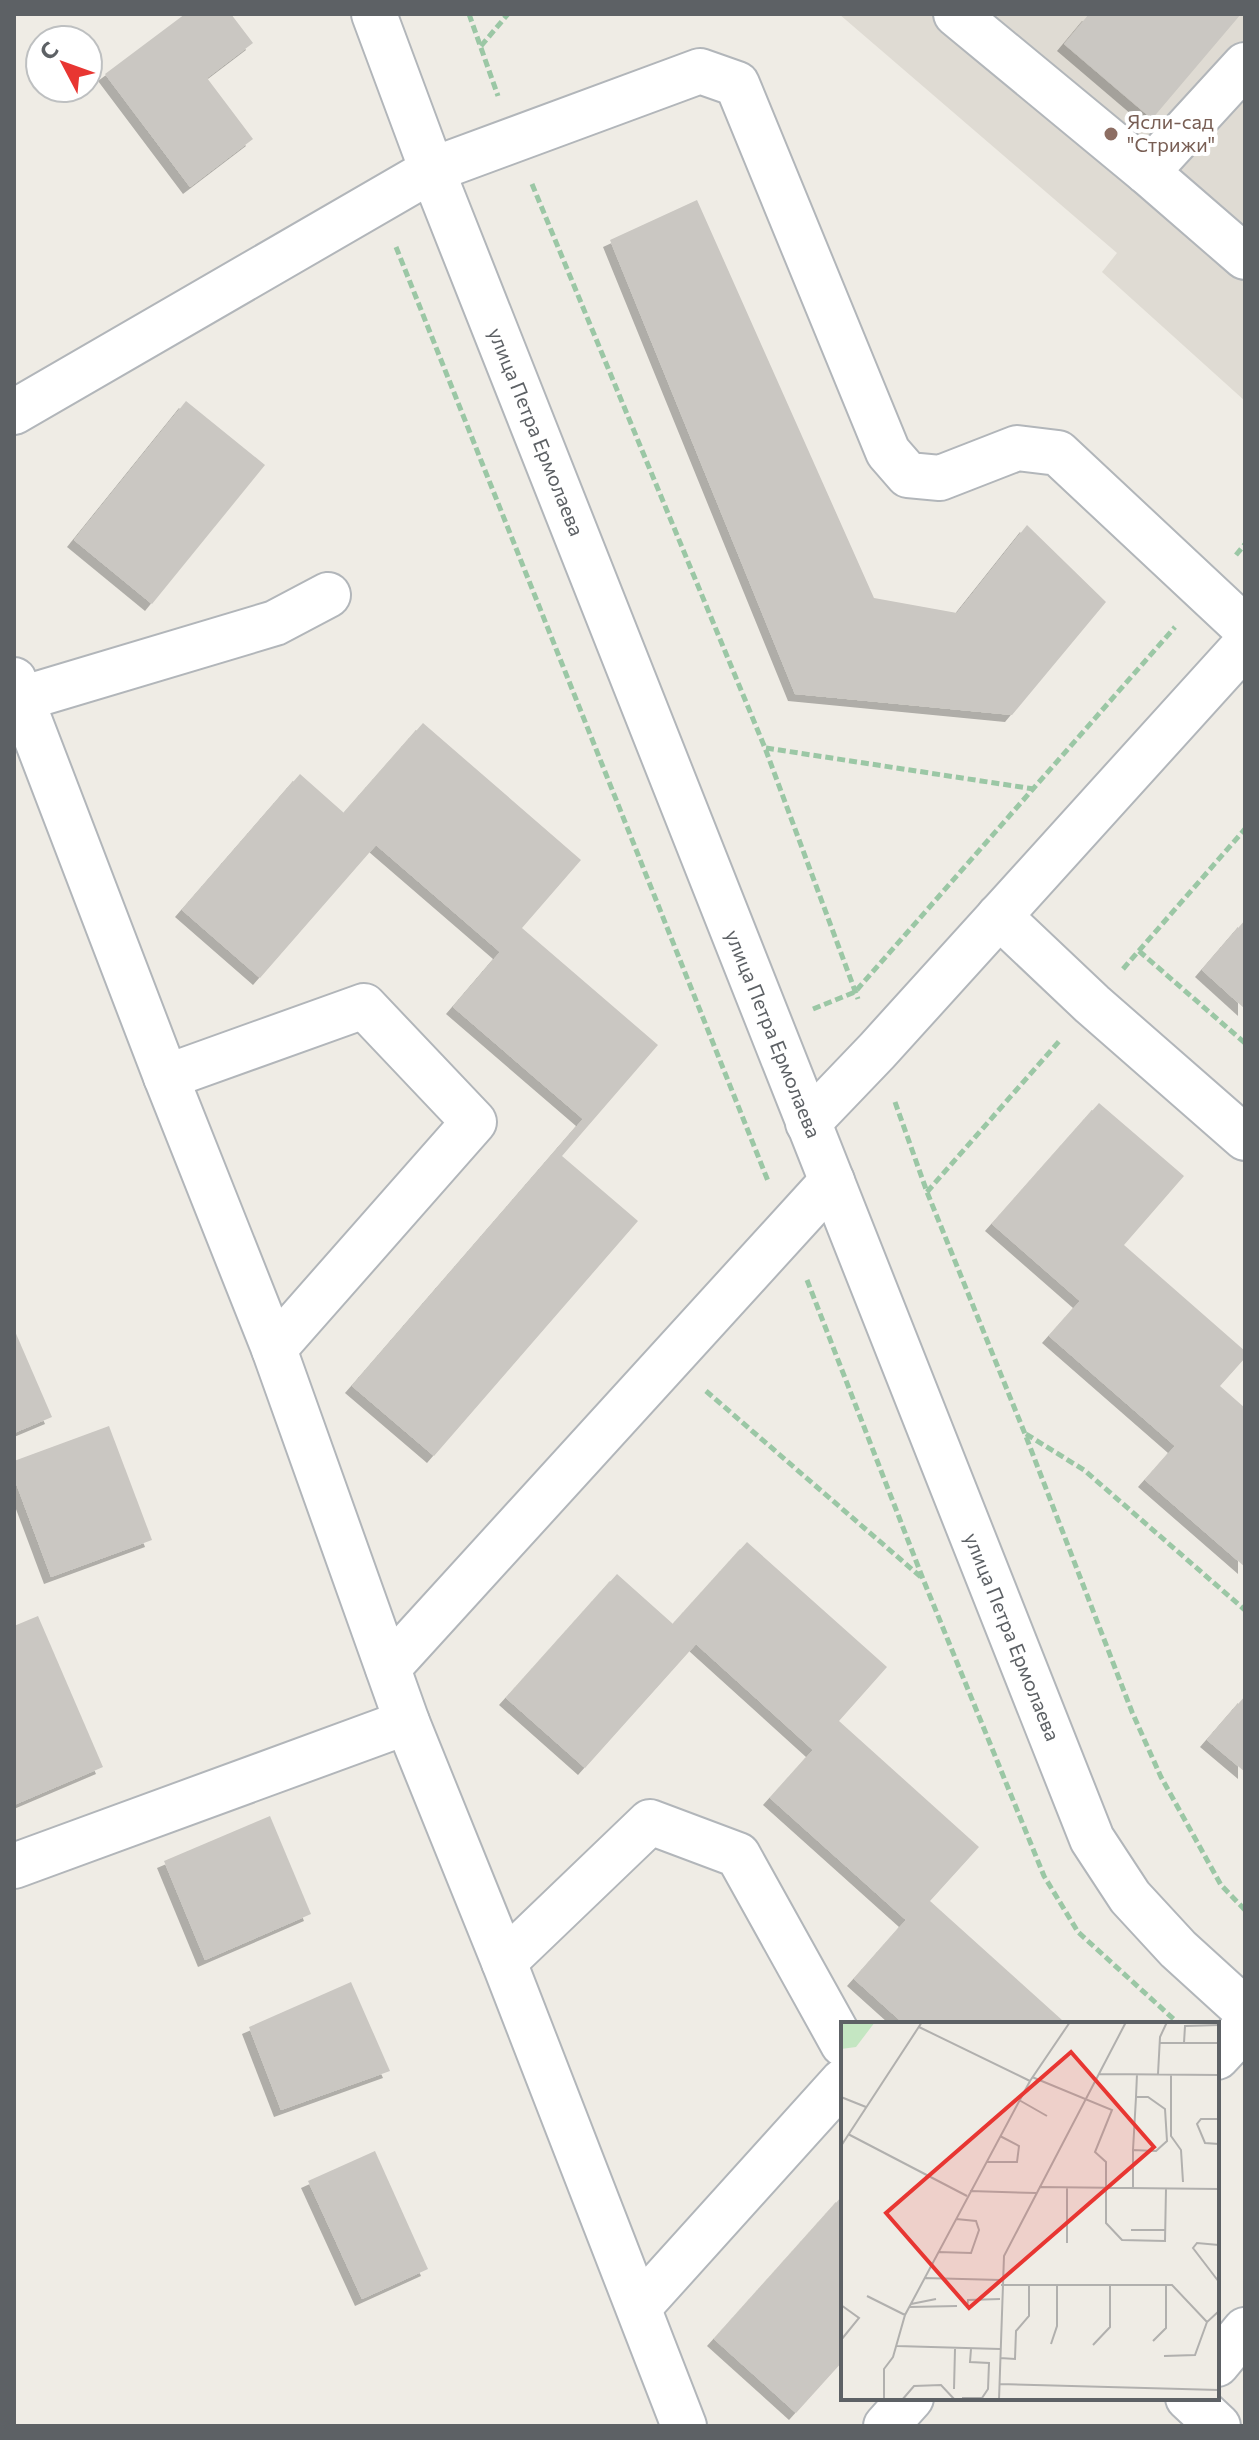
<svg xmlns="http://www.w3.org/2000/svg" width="1259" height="2440" font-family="Commissioner,sans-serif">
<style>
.education{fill:#dfdbd3}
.building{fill:#cac7c2;filter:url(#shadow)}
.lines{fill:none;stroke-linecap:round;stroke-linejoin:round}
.minor-casing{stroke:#b2b6ba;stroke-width:48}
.path{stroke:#9bc7a5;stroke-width:5;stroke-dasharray:8 4;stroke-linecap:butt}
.minor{stroke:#fff;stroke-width:44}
.education-dot{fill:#8d6e63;stroke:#fff;stroke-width:3}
.labels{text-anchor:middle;stroke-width:8;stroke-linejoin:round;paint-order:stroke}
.education-label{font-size:20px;fill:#785e54;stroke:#fff;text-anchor:start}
.street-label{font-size:20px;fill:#5d6165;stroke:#fff}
.inset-road{fill:none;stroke:#b1b0ae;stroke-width:2}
.view{fill:#e83632;fill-opacity:0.15;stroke:#e83632;stroke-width:4}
.inset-edge{fill:none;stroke:#5d6165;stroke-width:4}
</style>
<defs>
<filter id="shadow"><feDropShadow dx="-7" dy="7" stdDeviation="0" flood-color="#0004"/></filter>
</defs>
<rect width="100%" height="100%" fill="#efece5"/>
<!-- education -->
<path class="education" d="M 839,14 L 1245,14 L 1245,401 L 1102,272 L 1117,253 Z"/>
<!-- building -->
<g class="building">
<path d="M 185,14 L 231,14 L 253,43 L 207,78 L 253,139 L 190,187 L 105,74 Z"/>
<path d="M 1089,14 L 1241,14 L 1152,119 L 1064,44 Z"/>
<path d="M 697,200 L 874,598 L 957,613 L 1027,525 L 1106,602 L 1012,715 L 795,694 L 610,240 Z"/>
<path d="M 186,401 L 265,465 L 152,604 L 74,540 Z"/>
<path d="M 423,723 L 581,860 L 522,928 L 658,1045 L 562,1156 L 638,1221 L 434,1456 L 352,1386 L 583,1119 L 453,1007 L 500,952 L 376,845 L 260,978 L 182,910 L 300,774 L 344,813 Z"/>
<path d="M 1245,920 L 1245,1009 L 1202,970 Z"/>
<path d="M 1099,1103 L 1184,1176 L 1124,1245 L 1245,1351 L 1245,1358 L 1220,1386 L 1245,1408 L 1245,1567 L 1145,1480 L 1175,1446 L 1049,1336 L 1080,1301 L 992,1224 Z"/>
<path d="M 14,1329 L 52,1417 L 14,1433 Z"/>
<path d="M 109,1426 L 152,1540 L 51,1577 L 14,1478 L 14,1461 Z"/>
<path d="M 747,1542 L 887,1667 L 839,1721 L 979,1847 L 930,1901 L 1062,2020 L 1059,2024 L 904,2024 L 854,1979 L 906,1920 L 770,1798 L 813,1750 L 696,1644 L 585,1768 L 506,1698 L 617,1574 L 673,1624 Z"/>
<path d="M 38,1616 L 103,1767 L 14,1805 L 14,1626 Z"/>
<path d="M 1245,1696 L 1245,1772 L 1207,1740 Z"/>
<path d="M 270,1816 L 311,1914 L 205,1960 L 164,1861 Z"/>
<path d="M 351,1982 L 390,2071 L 281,2110 L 249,2027 Z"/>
<path d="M 375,2151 L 428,2269 L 362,2299 L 308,2181 Z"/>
<path d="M 843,2195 L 843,2361 L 796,2413 L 714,2339 Z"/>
</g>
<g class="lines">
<!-- minor casing -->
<g class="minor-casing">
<g id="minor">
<path d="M 374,14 L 432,170 L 1092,1839 L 1130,1897 L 1178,1949 L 1245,2010"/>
<path d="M 956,14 L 1147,172"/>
<path d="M 1245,65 L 1147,172 L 1245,257"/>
<path d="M 14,412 L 432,170 L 700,71 L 737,84 L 888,452 L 908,475 L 940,478 L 1017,448 L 1058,453 L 1245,628"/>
<path d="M 14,680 L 166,1077 L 274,1349 L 407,1722 L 504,1962 L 684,2426"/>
<path d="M 21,699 L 275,623 L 328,595"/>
<path d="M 999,916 L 1092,1004 L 1245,1138"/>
<path d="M 166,1077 L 364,1006 L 474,1122 L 274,1349"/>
<path d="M 808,1123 L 877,1051 L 1245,645"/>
<path d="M 388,1668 L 832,1181"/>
<path d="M 14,1866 L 407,1722"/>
<path d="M 504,1962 L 650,1822 L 738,1855 L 843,2044"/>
<path d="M 1217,2057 L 1245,2027"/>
<path d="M 639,2307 L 843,2081"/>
<path d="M 1217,2364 L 1245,2330"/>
<path d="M 1188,2398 L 1218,2426"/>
<path d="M 886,2426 L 911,2398"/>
</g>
</g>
<!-- path -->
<g class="path">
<path d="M 469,14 L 498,96"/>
<path d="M 481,46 L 508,14"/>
<path d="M 532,184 L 765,748 L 858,999"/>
<path d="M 396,247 L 768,1181"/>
<path d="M 1236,555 L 1245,544"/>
<path d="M 766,748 L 1034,789"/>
<path d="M 1139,951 L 1245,1043"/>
<path d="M 1123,969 L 1245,829"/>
<path d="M 813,1009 L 855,992 L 1175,627"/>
<path d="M 895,1102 L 927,1192 L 1025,1434 L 1132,1712 L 1161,1777 L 1221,1885 L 1245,1910"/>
<path d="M 927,1192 L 1061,1039"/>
<path d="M 807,1280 L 923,1579 L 1044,1876 L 1078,1932 L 1179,2024"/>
<path d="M 706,1391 L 922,1578"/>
<path d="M 1026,1434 L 1084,1470 L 1245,1610"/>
</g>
<!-- minor -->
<use href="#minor" class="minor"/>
</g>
<!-- markers -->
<circle class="education-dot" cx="1111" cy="134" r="8"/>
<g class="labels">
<!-- education labels -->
<g class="education-label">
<text x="1127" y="129">Ясли-сад<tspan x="1127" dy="23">"Стрижи"</tspan></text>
</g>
<!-- street labels -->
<g class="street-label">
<text transform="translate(536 432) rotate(68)" y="7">улица Петра Ермолаева</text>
<text transform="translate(773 1034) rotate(68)" y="7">улица Петра Ермолаева</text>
<text transform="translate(1012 1637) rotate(68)" y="7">улица Петра Ермолаева</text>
</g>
</g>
<!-- overview -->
<g transform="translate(841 2022)">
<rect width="378" height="378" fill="#efece5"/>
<path d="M 0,0 L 34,0 L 15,25 L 0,27 Z" fill="#c4e6c2"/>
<path class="inset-road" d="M 78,5 L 189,59M 319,21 L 378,21M 343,21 L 344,4 L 378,3M 258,52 L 378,53M 317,52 L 319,15 L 326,0M 330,52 L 330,114 L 340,128 L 342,160M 191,55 L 271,88 L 254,130 L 265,140 L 265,201 L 281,218 L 324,219 L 325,167M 0,75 L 25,85M 178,78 L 206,94M 378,97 L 360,97 L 356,102 L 364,121 L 378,122M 7,112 L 126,174M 0,124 L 81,0M 292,128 L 295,75M 146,140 L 176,140 L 178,124 L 159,114M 198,165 L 378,167M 292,167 L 292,128 L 315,129 L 326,119 L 324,87 L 307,75 L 295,75 L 296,52M 129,169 L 195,171M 290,208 L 324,208M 226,221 L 226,166M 378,223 L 356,221 L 352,226 L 378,260M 97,230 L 130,231 L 138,208 L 135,199 L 115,197M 83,256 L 160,258M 160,263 L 331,263 L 366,300M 26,274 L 64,293M 70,282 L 95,277M 0,283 L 18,296 L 0,318M 69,285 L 116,284M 126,286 L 127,278 L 159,277M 312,319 L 325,306 L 325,263M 210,322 L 216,304 L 216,263M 252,323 L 269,305 L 269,263M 56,324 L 159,327M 323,334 L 354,333 L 366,300 L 378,289M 159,336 L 174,337 L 175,309 L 188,294 L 188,263M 158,362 L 378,368M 113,367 L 114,327M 121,376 L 141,376 L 147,367 L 148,341 L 129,340 L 130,327M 43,378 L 43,347 L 52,335 L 64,293 L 189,59 L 229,0M 61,378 L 73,364 L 100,363 L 114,378M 158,378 L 163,234 L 285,0"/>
<path class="view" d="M 230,30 L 313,125 L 128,286 L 45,191 Z"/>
<rect width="378" height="378" class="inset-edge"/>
</g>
<!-- border -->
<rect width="1259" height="2440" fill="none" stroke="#5d6165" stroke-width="32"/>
<!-- north arrow -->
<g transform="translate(64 64) rotate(311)"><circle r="38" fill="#ffffff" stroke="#bec0c1" stroke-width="2"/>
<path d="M0-6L14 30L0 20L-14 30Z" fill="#e83632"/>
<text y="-12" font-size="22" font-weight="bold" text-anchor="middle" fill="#5d6165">С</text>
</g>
</svg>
